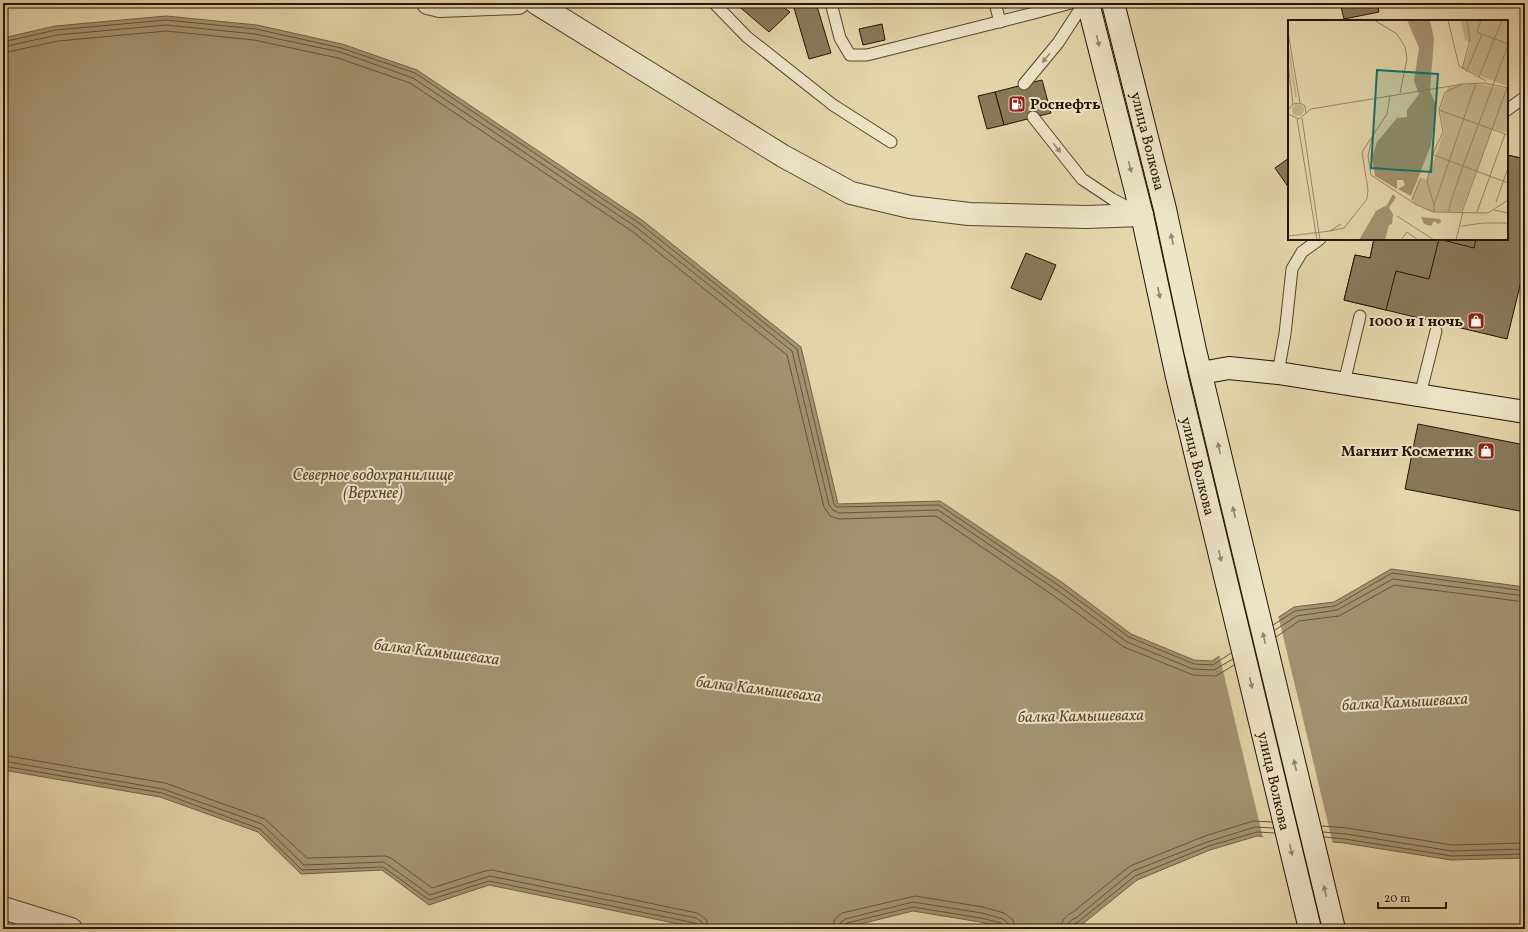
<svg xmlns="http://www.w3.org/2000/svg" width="1528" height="932" font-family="Vollkorn,serif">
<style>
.water{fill:#a49471;stroke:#716144}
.pier{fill:#e5d6ab}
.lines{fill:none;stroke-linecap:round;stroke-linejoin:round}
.shore{stroke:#645438;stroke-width:1}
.building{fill:#897959;stroke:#251400}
.lane-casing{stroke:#55442b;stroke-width:13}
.street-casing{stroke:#55442b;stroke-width:24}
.secondary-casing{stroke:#251400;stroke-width:24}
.lane{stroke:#eee4c8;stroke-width:11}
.street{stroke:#eee4c8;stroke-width:22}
.secondary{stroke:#eee4c8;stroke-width:22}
.oneway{fill:#94866e}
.labels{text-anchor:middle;stroke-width:4;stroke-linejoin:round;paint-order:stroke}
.poi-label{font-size:15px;font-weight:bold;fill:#251400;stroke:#eee4c8;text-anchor:end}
.street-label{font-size:15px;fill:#251400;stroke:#eee4c8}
.water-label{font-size:16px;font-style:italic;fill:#58472d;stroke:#eee4c8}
.inset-road{fill:none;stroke:#988867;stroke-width:1}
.view{fill:#0f766e;fill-opacity:0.15;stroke:#0f766e;stroke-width:2}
.inset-edge{fill:none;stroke:#251400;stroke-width:2}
</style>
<rect width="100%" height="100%" fill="#e5d6ab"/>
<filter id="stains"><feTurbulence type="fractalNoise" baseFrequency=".005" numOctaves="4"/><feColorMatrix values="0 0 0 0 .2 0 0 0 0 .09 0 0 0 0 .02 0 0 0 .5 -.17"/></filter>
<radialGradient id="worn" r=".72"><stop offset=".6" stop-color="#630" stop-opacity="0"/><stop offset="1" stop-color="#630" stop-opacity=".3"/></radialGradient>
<!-- water -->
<path class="water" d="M 166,16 L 257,25 L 342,44 L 417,70 L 642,220 L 801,347 L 838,504 L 940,501 L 1063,583 L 1131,634 L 1194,660 L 1212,661 L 1294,607 L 1334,602 L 1391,569 L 1525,587 L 1525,858 L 1451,860 L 1344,843 L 1257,836 L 1210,850 L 1137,880 L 1080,926 L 1071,929 L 1007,929 L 980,922 L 913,911 L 840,929 L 703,929 L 489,885 L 429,905 L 382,870 L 301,874 L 258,832 L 160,797 L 3,770 L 3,38 L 55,26 Z"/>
<!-- pier -->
<path class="pier" d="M 1278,615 L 1333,844 L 1263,838 L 1219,654 Z"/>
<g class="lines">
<!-- shore -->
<g class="shore">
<path d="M 3,42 L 56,30 L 166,20 L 256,29 L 341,48 L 415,73 L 639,223 L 797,349 L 834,504 L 836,507 L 939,505 L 1061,587 L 1129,637 L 1194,664 L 1213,665 L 1231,653"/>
<path d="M 3,47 L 57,35 L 166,25 L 255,34 L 340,52 L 413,78 L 636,227 L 792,351 L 829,505 L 833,510 L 839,513 L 938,510 L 1058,591 L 1127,642 L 1193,669 L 1214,670 L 1233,659"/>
<path d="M 3,53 L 58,41 L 166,31 L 254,40 L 338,58 L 410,83 L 633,232 L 787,355 L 824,507 L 830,516 L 839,519 L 936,516 L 1054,596 L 1124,647 L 1193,675 L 1216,676 L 1234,665"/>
<path d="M 1273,625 L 1295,611 L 1335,606 L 1392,573 L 1525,591"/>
<path d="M 1275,630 L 1297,616 L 1337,610 L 1393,579 L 1525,596"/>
<path d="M 1276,637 L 1299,621 L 1339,616 L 1394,585 L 1525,602"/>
<path d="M 3,755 L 165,783 L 265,819 L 307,858 L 385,856 L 391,858 L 432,888 L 485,871 L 492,870 L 697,913 L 706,919 L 709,929"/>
<path d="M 3,761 L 163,789 L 262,824 L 304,865 L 384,862 L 430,895 L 490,876 L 696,918 L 702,922 L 703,929"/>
<path d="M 3,766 L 162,793 L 260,829 L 302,870 L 383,867 L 429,900 L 489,881 L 695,923 L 698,925 L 698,929"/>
<path d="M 1322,826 L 1347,828 L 1452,845 L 1525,843"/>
<path d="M 1323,832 L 1346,834 L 1452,851 L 1525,849"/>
<path d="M 1324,837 L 1345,839 L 1452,856 L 1525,854"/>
<path d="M 832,929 L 835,919 L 842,913 L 915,896 L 983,907 L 1004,913 L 1013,920 L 1015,929"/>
<path d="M 838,929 L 840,923 L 845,919 L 913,902 L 982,913 L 1003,919 L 1008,923 L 1009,929"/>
<path d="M 843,929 L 844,926 L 847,923 L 913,907 L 981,918 L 1001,923 L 1004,926 L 1004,929"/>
<path d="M 1061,929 C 1061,921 1065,916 1073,912 L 1130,866 L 1205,836 L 1253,821 L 1272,822"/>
<path d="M 1067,929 C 1067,923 1070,920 1076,918 L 1133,871 L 1207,842 L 1255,827 L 1273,828"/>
<path d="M 1072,929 L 1074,924 L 1078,922 L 1135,876 L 1209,846 L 1257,832 L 1275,833"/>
</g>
</g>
<!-- building -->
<g class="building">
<path d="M 735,3 L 778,3 L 790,12 L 769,32 Z"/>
<path d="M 810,3 L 816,3 L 831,53 L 809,59 L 794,8 Z"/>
<path d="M 1340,3 L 1377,3 L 1379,12 L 1344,19 Z"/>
<path d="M 882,24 L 885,40 L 863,45 L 859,29 Z"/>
<path d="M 1042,80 L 1051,113 L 1004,125 L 995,92 Z"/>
<path d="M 995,92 L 1004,125 L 987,129 L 978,96 Z"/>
<path d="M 1507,155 L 1525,159 L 1525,169 L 1514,215 L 1507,213 Z"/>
<path d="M 1507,155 L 1525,159 L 1525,265 L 1507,339 L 1344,300 L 1355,255 L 1370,258 L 1374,239 L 1507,239 Z"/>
<path d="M 1289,158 L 1289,188 L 1275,168 Z"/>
<path d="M 1374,239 L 1439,239 L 1429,279 L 1396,271 L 1386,310 L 1344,300 L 1355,255 L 1370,258 Z"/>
<path d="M 1439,239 L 1476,239 L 1474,248 Z"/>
<path d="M 1026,253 L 1056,265 L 1041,300 L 1011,288 Z"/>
<path d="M 1418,424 L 1525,445 L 1525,512 L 1405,489 Z"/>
</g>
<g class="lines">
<!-- lane casing -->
<g class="lane-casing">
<g id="lane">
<path d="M 714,3 L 747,37 L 833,105 L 891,142"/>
<path d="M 831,3 L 840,38 L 850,55 L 867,55 L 1034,13 L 1071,3"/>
<path d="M 995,3 L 1000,22"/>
<path d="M 1024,84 L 1058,43 L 1084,3"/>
<path d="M 1507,110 L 1525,97"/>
<path d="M 1033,117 L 1082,179 L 1112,199 L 1135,211"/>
<path d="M 1278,373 L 1285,334 L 1292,269 L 1302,252 L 1320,239"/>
<path d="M 1344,383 L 1360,316"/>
<path d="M 1420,395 L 1436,331"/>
</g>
</g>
<!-- street casing -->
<g class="street-casing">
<g id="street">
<path d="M 428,3 L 440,6 L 518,3"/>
<path d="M 536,3 L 783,156 L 851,193 L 910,207 L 969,214 L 1086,217 L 1142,215"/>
<path d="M 3,908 L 71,929"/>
</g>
</g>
<!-- secondary casing -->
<g class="secondary-casing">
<g id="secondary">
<path d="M 1088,3 L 1142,215 L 1177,377 L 1310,929"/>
<path d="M 1113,3 L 1165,209 L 1195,350 L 1334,929"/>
<path d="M 1201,373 L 1229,368 L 1278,373 L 1525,412"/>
</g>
</g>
<!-- lane -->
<use href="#lane" class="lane"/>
<!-- street -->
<use href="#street" class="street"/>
<!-- secondary -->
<use href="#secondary" class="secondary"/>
</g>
<!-- one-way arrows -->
<defs><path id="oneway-solid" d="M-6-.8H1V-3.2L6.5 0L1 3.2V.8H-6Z"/></defs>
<g class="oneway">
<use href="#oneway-solid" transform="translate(1098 41) rotate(76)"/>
<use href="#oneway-solid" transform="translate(1046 58) rotate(130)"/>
<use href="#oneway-solid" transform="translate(1057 148) rotate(51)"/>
<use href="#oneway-solid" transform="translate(1130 167) rotate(76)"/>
<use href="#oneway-solid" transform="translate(1172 239) rotate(-102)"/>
<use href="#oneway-solid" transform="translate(1159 293) rotate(78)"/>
<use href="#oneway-solid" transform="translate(1219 448) rotate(-103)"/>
<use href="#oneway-solid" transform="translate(1234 512) rotate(-103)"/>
<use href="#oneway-solid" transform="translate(1220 556) rotate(77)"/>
<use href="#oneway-solid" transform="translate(1264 638) rotate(-103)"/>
<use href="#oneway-solid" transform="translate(1251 683) rotate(77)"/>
<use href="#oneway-solid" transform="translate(1295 765) rotate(-103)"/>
<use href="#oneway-solid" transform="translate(1291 850) rotate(77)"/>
<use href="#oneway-solid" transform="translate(1325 891) rotate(-103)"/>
</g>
<!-- icons -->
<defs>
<g id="fuel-square" transform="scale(0.9)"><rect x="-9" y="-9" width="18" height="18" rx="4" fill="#8f2418" stroke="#eee4c8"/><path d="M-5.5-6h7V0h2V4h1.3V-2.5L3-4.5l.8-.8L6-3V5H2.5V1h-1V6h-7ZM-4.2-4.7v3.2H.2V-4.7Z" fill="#fff"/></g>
<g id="shop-square" transform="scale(0.9)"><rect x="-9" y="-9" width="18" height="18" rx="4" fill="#8f2418" stroke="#eee4c8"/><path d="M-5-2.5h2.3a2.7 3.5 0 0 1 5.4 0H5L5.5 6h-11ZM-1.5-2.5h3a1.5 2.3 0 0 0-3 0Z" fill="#fff"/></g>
</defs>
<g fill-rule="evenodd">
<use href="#fuel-square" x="1017" y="104"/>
<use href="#shop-square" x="1476" y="321"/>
<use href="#shop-square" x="1486" y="451"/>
</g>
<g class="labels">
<!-- poi labels -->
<g class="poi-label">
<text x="1030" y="109" text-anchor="start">Роснефть</text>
<text x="1463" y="326">1000 и 1 ночь</text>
<text x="1473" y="456">Магнит Косметик</text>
</g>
<!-- street labels -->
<g class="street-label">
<text transform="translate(1148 141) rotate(76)" y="5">улица Волкова</text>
<text transform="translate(1198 466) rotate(76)" y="5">улица Волкова</text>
<text transform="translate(1274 781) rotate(77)" y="5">улица Волкова</text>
</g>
<!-- water labels -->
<g class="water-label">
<text x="373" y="480">Северное водохранилище<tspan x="373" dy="18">(Верхнее)</tspan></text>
<text transform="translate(437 651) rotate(7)" y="6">балка Камышеваха</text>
<text transform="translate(759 688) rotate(7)" y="6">балка Камышеваха</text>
<text transform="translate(1405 701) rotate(-3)" y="6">балка Камышеваха</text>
<text transform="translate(1081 715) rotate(-1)" y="6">балка Камышеваха</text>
</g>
</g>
<!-- overview -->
<g transform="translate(1288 20)">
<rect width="220" height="220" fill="#e5d6ab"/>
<path d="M 173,0 L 220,0 L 219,66 L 174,49 L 183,23 L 177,20 ZM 0,21 L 9,77 L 7,77 L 0,33 ZM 187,63 L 220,69 L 220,113 L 204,109 L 173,192 L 143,192 L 128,185 L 123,179 L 132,157 L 139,160 L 156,111 L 152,90 L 160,67 ZM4 90a6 6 0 1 1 12 0a6 6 0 1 1-12 0Z" fill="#c4b58e"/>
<path d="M 119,0 L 142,0 L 146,19 L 142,71 L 148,85 L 143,125 L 123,176 L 110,169 L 117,165 L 115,160 L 109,160 L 109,169 L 87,156 L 84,138 L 89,122 L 109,98 L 119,97 L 119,90 L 131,74 L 126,61 L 131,28 ZM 105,174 L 108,177 L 101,188 L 105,194 L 104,204 L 101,205 L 97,220 L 71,220 L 88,191 L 99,185 ZM 133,197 L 152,199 L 153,202 L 150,204 L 146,201 L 143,206 L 136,204 Z" fill="#a49471"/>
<path class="inset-road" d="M 86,0 L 109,14 L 117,27 L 119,39 L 112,73M 160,0 L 171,46 L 198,61M 193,0 L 189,12 L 220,24M 0,12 L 12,83M 0,43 L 5,84M 174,49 L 182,20 L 179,0M 178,52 L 194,14M 191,57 L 214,0M 0,90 L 5,84 L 12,83 L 17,86 L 18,93M 151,90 L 220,115M 0,94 L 11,99 L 23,89 L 175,64 L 196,63 L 220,68M 14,98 L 32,220M 9,99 L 29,220M 85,114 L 80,136 L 83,155 L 127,184 L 145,192 L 200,193 L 220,180M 146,135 L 220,163M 124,180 L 132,160M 208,182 L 220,148M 146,185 L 139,161 L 146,131 L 155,112 L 151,90 L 157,72 L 175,64M 206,190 L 220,193M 146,192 L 146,185 L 188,63M 161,192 L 162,184 L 175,146 L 220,25M 174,192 L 220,65M 189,192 L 217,114M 109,196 L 146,220M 174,206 L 195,203 L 220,203M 42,211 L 56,208 L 79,179 L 80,170 L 74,132 L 99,94 L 102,76M 0,216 L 42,211 L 53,204M 113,220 L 119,212 L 130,220M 168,220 L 175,192"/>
<path class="view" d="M 89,50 L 150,54 L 143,152 L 83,148 Z"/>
<rect width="220" height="220" class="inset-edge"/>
</g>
<!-- margin -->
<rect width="1528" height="932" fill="none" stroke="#e5d6ab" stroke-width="16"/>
<rect x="4" y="4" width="1520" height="924" fill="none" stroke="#251400" stroke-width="2"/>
<rect x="8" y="8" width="1512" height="916" fill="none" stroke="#251400"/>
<!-- scale -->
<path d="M1378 902v6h68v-6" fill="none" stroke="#251400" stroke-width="2"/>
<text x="1384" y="902" font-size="12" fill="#251400" stroke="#eee4c8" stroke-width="3" paint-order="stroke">20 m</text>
<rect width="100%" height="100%" filter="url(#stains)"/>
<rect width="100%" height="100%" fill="url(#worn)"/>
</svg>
